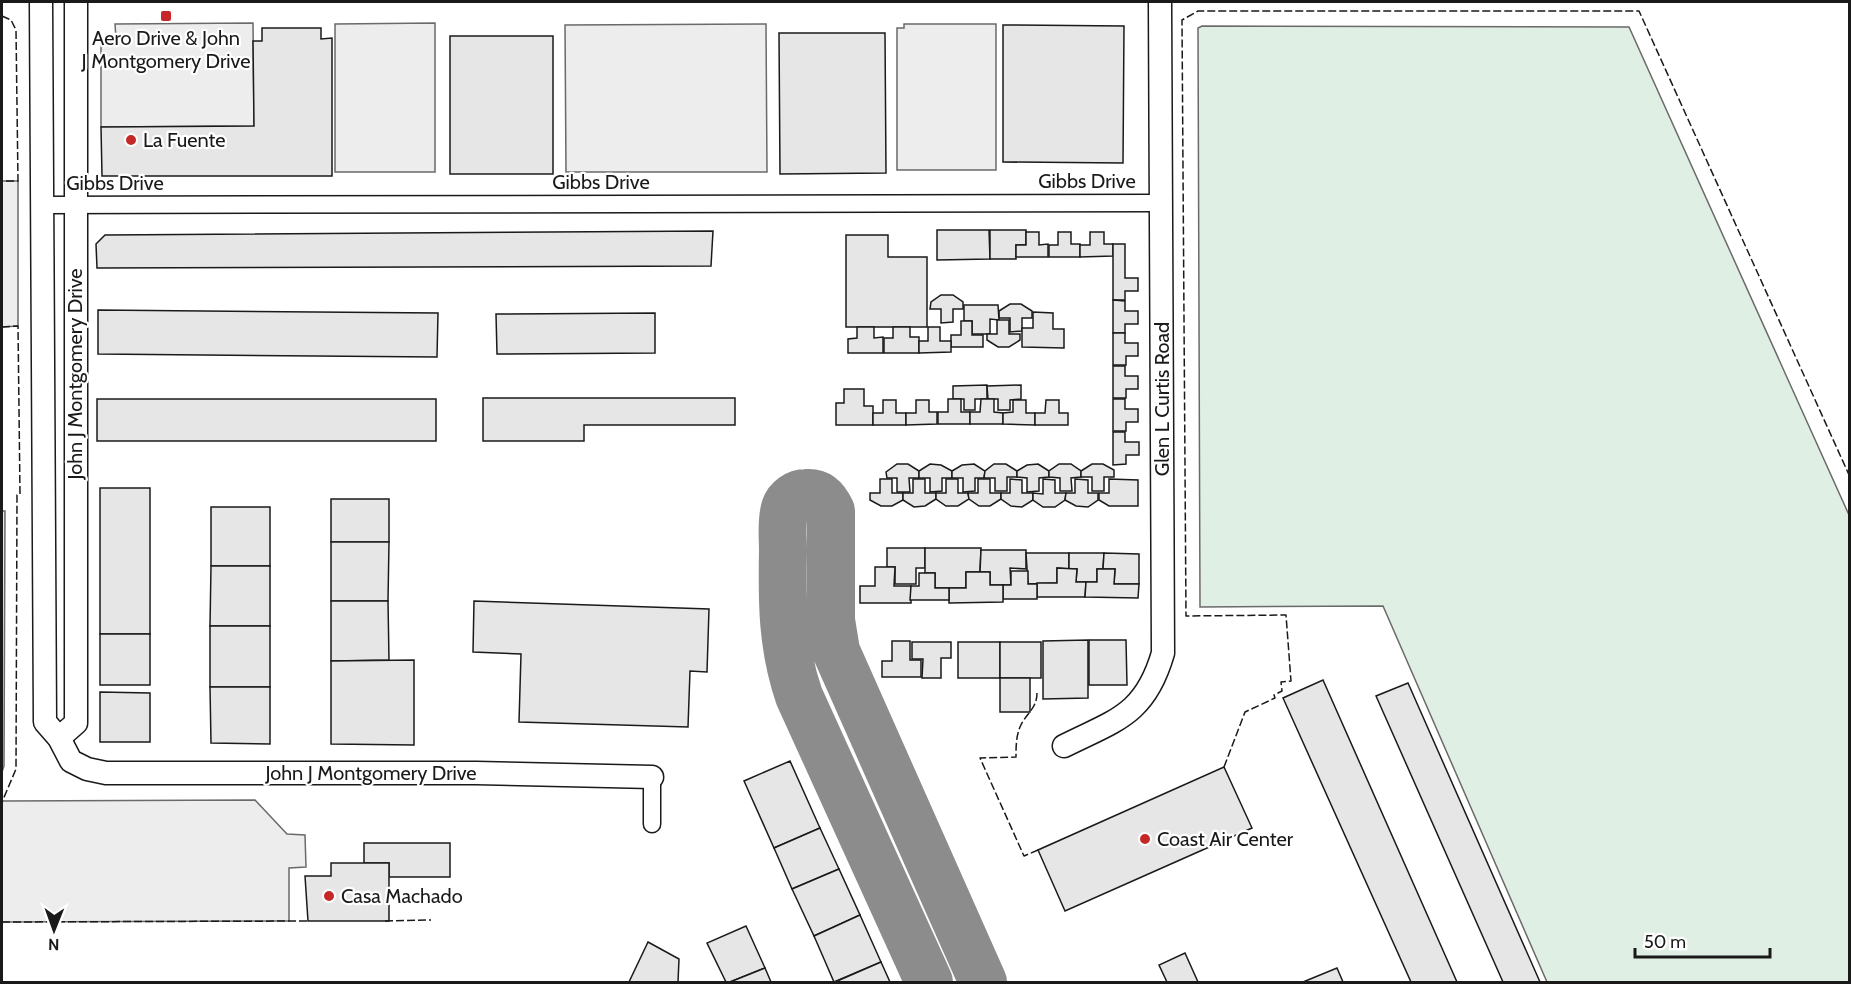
<svg xmlns="http://www.w3.org/2000/svg" width="1851" height="984" font-family="Cabin,sans-serif">
<style>
.green{fill:#e0efe3;stroke:#6a6a6a;stroke-width:1.5}
.parking{fill:#ededed;stroke:#6a6a6a;stroke-width:1.5}
.lines{fill:none;stroke-linecap:round;stroke-linejoin:round}
.taxiway{stroke:#8c8c8c;stroke-width:48}
.building{fill:#e6e6e6;stroke:#1a1a1a;stroke-width:1.5}
.street-casing{stroke:#1a1a1a;stroke-width:19}
.secondary-casing{stroke:#1a1a1a;stroke-width:25}
.street{stroke:#fff;stroke-width:16}
.secondary{stroke:#fff;stroke-width:22}
.fence{stroke:#1a1a1a;stroke-width:1.5;stroke-dasharray:8 3;stroke-linecap:butt}
.poi-dot{fill:#c62828;stroke:#fff;stroke-width:2}
.labels{text-anchor:middle;stroke-width:4.5;stroke-linejoin:round;paint-order:stroke}
.poi-label{font-size:20px;fill:#1a1a1a;stroke:#fff;text-anchor:start}
.street-label{font-size:20px;fill:#1a1a1a;stroke:#fff}
</style>
<rect width="100%" height="100%" fill="#fff"/>
<!-- green -->
<g class="green">
<path d="M 1202,26 L 1629,27 L 1849,515 L 1849,982 L 1547,982 L 1383,606 L 1200,607 L 1198,28 Z"/>
<path d="M 2,511 L 5,511 L 4,766 L 2,772 Z"/>
</g>
<!-- parking -->
<g class="parking">
<path d="M 253,23 L 254,126 L 101,127 L 101,39 L 116,39 L 115,24 Z"/>
<path d="M 435,23 L 435,172 L 335,172 L 335,24 Z"/>
<path d="M 766,24 L 767,172 L 566,172 L 565,25 Z"/>
<path d="M 904,24 L 996,24 L 996,170 L 897,170 L 897,28 L 904,28 Z"/>
<path d="M 2,181 L 18,181 L 18,326 L 2,327 Z"/>
<path d="M 255,800 L 287,834 L 305,835 L 306,867 L 289,868 L 289,921 L 2,922 L 2,801 Z"/>
</g>
<g class="lines">
<!-- taxiway -->
<path class="taxiway" d="M 929,982 L 799,696 C 782,646 782,602 783,550 C 783,537 781,521 785,508 C 788,499 797,493 806,493 C 819,492 826,500 831,511 L 831,620 L 836,651 L 983,982"/>
</g>
<!-- building -->
<g class="building">
<path d="M 1003,25 L 1124,26 L 1123,163 L 1003,162 Z"/>
<path d="M 262,28 L 321,28 L 321,39 L 332,38 L 332,176 L 102,176 L 101,127 L 254,126 L 253,41 L 262,41 Z"/>
<path d="M 779,33 L 885,33 L 886,173 L 780,174 Z"/>
<rect x="450" y="36" width="103" height="138"/>
<path d="M 937,230 L 989,230 L 990,259 L 937,260 Z"/>
<path d="M 990,230 L 1026,230 L 1026,245 L 1016,245 L 1016,259 L 990,259 Z"/>
<path d="M 713,231 L 711,266 L 97,268 L 96,244 L 105,235 Z"/>
<path d="M 1026,232 L 1039,232 L 1039,245 L 1048,244 L 1048,257 L 1016,257 L 1016,245 L 1026,245 Z"/>
<path d="M 1058,232 L 1071,232 L 1071,244 L 1080,244 L 1080,257 L 1049,257 L 1049,245 L 1058,245 Z"/>
<path d="M 1090,232 L 1104,232 L 1104,244 L 1113,244 L 1113,256 L 1080,257 L 1080,245 L 1090,245 Z"/>
<path d="M 846,235 L 888,235 L 888,257 L 927,257 L 927,327 L 846,327 Z"/>
<path d="M 1113,244 L 1125,244 L 1125,278 L 1138,278 L 1138,291 L 1125,291 L 1125,300 L 1113,300 Z"/>
<path d="M 941,295 L 953,295 L 963,302 L 963,309 L 953,309 L 953,322 L 941,323 L 941,309 L 930,309 L 931,302 Z"/>
<path d="M 1113,300 L 1125,301 L 1125,311 L 1138,311 L 1138,324 L 1125,324 L 1125,333 L 1113,333 Z"/>
<path d="M 1010,304 L 1021,304 L 1032,311 L 1032,318 L 1022,318 L 1022,331 L 1010,332 L 1010,318 L 999,318 L 999,311 Z"/>
<path d="M 964,305 L 998,305 L 999,320 L 990,319 L 990,334 L 972,334 L 972,321 L 964,321 Z"/>
<path d="M 98,310 L 438,313 L 437,357 L 98,354 Z"/>
<path d="M 1033,312 L 1053,313 L 1053,329 L 1064,329 L 1064,348 L 1022,347 L 1022,328 L 1033,328 Z"/>
<path d="M 655,313 L 655,353 L 497,354 L 496,314 Z"/>
<path d="M 997,320 L 1009,320 L 1009,334 L 1020,334 L 1020,340 L 1009,347 L 998,347 L 987,340 L 987,334 L 997,334 Z"/>
<path d="M 961,321 L 972,321 L 972,335 L 983,335 L 983,347 L 951,347 L 951,335 L 961,335 Z"/>
<path d="M 857,327 L 874,327 L 874,338 L 883,337 L 883,353 L 848,353 L 848,339 L 857,338 Z"/>
<path d="M 893,327 L 910,327 L 910,337 L 919,337 L 919,353 L 884,353 L 884,338 L 893,338 Z"/>
<path d="M 928,327 L 940,327 L 940,341 L 951,341 L 951,352 L 919,353 L 919,341 L 928,341 Z"/>
<path d="M 1113,333 L 1125,333 L 1125,343 L 1138,343 L 1138,356 L 1126,356 L 1126,365 L 1113,365 Z"/>
<path d="M 1113,366 L 1125,366 L 1125,376 L 1138,376 L 1138,389 L 1126,389 L 1126,398 L 1113,398 Z"/>
<path d="M 987,385 L 987,399 L 975,399 L 975,410 L 964,410 L 964,399 L 953,399 L 953,386 Z"/>
<path d="M 1021,385 L 1021,399 L 1010,400 L 1010,410 L 998,410 L 998,399 L 988,399 L 987,386 Z"/>
<path d="M 844,389 L 864,389 L 864,406 L 873,406 L 873,425 L 836,425 L 836,403 L 844,403 Z"/>
<path d="M 483,398 L 735,398 L 735,425 L 584,425 L 584,441 L 483,441 Z"/>
<rect x="97" y="399" width="339" height="42"/>
<path d="M 948,399 L 961,399 L 961,412 L 970,412 L 970,424 L 938,424 L 938,412 L 948,412 Z"/>
<path d="M 981,399 L 994,399 L 994,412 L 1003,413 L 1003,424 L 970,424 L 970,412 L 980,412 Z"/>
<path d="M 1113,399 L 1125,399 L 1125,409 L 1138,409 L 1138,422 L 1126,422 L 1126,431 L 1113,431 Z"/>
<path d="M 883,400 L 896,400 L 896,413 L 906,413 L 906,425 L 873,425 L 873,413 L 883,413 Z"/>
<path d="M 916,400 L 929,400 L 929,412 L 937,412 L 937,424 L 906,425 L 906,413 L 916,413 Z"/>
<path d="M 1013,400 L 1026,400 L 1026,413 L 1035,413 L 1035,425 L 1003,424 L 1003,413 L 1013,412 Z"/>
<path d="M 1046,400 L 1059,400 L 1059,413 L 1068,413 L 1068,425 L 1035,425 L 1035,413 L 1045,413 Z"/>
<path d="M 1113,432 L 1125,432 L 1125,442 L 1139,442 L 1139,455 L 1126,455 L 1126,464 L 1113,465 Z"/>
<path d="M 897,464 L 908,464 L 919,471 L 919,478 L 909,478 L 910,492 L 897,492 L 897,478 L 887,478 L 886,472 Z"/>
<path d="M 930,464 L 941,465 L 952,471 L 952,478 L 942,478 L 942,491 L 930,492 L 930,478 L 919,478 L 919,471 Z"/>
<path d="M 974,464 L 985,471 L 984,478 L 975,478 L 975,491 L 963,492 L 963,478 L 952,478 L 952,471 L 962,465 Z"/>
<path d="M 994,464 L 1006,464 L 1017,471 L 1017,477 L 1007,477 L 1007,491 L 995,491 L 995,478 L 984,478 L 985,471 Z"/>
<path d="M 1038,464 L 1049,471 L 1049,477 L 1039,478 L 1039,491 L 1027,492 L 1027,478 L 1017,477 L 1017,471 L 1027,465 Z"/>
<path d="M 1059,464 L 1071,464 L 1081,471 L 1081,477 L 1071,478 L 1072,491 L 1060,491 L 1060,478 L 1049,477 L 1049,471 Z"/>
<path d="M 1092,464 L 1103,464 L 1114,470 L 1114,477 L 1104,477 L 1104,491 L 1092,491 L 1092,477 L 1081,477 L 1081,471 Z"/>
<path d="M 880,479 L 892,479 L 892,493 L 903,493 L 903,500 L 892,506 L 881,506 L 870,500 L 870,493 L 880,493 Z"/>
<path d="M 913,479 L 925,479 L 925,493 L 936,493 L 936,499 L 925,506 L 914,507 L 903,500 L 903,493 L 913,493 Z"/>
<path d="M 946,479 L 958,479 L 958,493 L 968,493 L 969,499 L 958,506 L 946,506 L 936,499 L 936,493 L 946,493 Z"/>
<path d="M 978,479 L 990,479 L 990,493 L 1001,493 L 1001,499 L 990,506 L 979,506 L 969,499 L 968,493 L 978,493 Z"/>
<path d="M 1010,479 L 1022,480 L 1022,493 L 1033,493 L 1033,500 L 1022,507 L 1011,506 L 1001,499 L 1001,493 L 1010,493 Z"/>
<path d="M 1043,479 L 1055,480 L 1055,493 L 1066,493 L 1065,500 L 1055,507 L 1043,507 L 1033,500 L 1033,493 L 1043,494 Z"/>
<path d="M 1075,479 L 1088,480 L 1088,493 L 1098,493 L 1098,500 L 1088,507 L 1076,506 L 1065,500 L 1066,493 L 1075,493 Z"/>
<path d="M 1109,479 L 1138,480 L 1138,506 L 1109,506 L 1099,500 L 1099,493 L 1109,493 Z"/>
<rect x="100" y="488" width="50" height="146"/>
<rect x="331" y="499" width="58" height="43"/>
<rect x="211" y="507" width="59" height="59"/>
<path d="M 331,542 L 389,542 L 388,601 L 331,601 Z"/>
<path d="M 887,548 L 925,548 L 925,568 L 916,568 L 916,584 L 895,584 L 895,567 L 887,567 Z"/>
<path d="M 925,548 L 981,548 L 980,572 L 966,572 L 966,588 L 935,588 L 935,573 L 925,573 Z"/>
<path d="M 981,550 L 1026,550 L 1026,569 L 1010,568 L 1011,585 L 990,585 L 990,572 L 980,572 Z"/>
<path d="M 1026,553 L 1069,553 L 1069,569 L 1057,568 L 1057,583 L 1028,584 Z"/>
<path d="M 1069,553 L 1104,553 L 1103,569 L 1097,569 L 1097,582 L 1076,582 L 1077,569 L 1069,569 Z"/>
<path d="M 1104,553 L 1139,554 L 1139,584 L 1114,584 L 1115,569 L 1103,569 Z"/>
<path d="M 211,566 L 270,566 L 270,626 L 210,626 Z"/>
<path d="M 875,567 L 895,567 L 894,586 L 911,586 L 911,603 L 860,603 L 860,586 L 875,586 Z"/>
<path d="M 1057,568 L 1077,569 L 1076,582 L 1086,582 L 1085,597 L 1037,597 L 1037,583 L 1057,583 Z"/>
<path d="M 1097,569 L 1115,569 L 1114,584 L 1139,584 L 1138,598 L 1085,597 L 1086,582 L 1097,582 Z"/>
<path d="M 1011,571 L 1028,571 L 1028,584 L 1037,584 L 1037,599 L 1003,599 L 1003,585 L 1011,585 Z"/>
<path d="M 966,572 L 990,572 L 990,585 L 1003,585 L 1003,602 L 949,603 L 949,588 L 966,588 Z"/>
<path d="M 919,573 L 935,573 L 935,588 L 949,588 L 949,600 L 910,600 L 911,586 L 919,586 Z"/>
<path d="M 331,601 L 388,601 L 389,660 L 331,661 Z"/>
<path d="M 474,601 L 709,609 L 707,672 L 690,671 L 688,727 L 519,722 L 521,654 L 473,652 Z"/>
<rect x="210" y="626" width="60" height="61"/>
<rect x="100" y="634" width="50" height="51"/>
<path d="M 1088,640 L 1088,698 L 1043,699 L 1043,641 Z"/>
<path d="M 1089,640 L 1126,640 L 1127,685 L 1089,685 Z"/>
<path d="M 892,641 L 910,641 L 910,660 L 921,660 L 921,677 L 882,677 L 882,661 L 892,661 Z"/>
<path d="M 912,642 L 951,642 L 951,658 L 941,658 L 941,678 L 922,678 L 923,659 L 912,659 Z"/>
<rect x="958" y="642" width="42" height="36"/>
<rect x="1000" y="642" width="41" height="36"/>
<path d="M 414,660 L 414,745 L 331,744 L 331,661 Z"/>
<rect x="1000" y="678" width="30" height="34"/>
<path d="M 1323,680 L 1457,982 L 1411,982 L 1283,698 Z"/>
<path d="M 1408,683 L 1540,982 L 1503,982 L 1376,696 Z"/>
<path d="M 210,687 L 270,687 L 270,744 L 211,743 Z"/>
<path d="M 100,692 L 150,693 L 150,742 L 100,742 Z"/>
<path d="M 790,761 L 820,828 L 774,848 L 744,781 Z"/>
<path d="M 1224,767 L 1252,828 L 1065,911 L 1038,850 Z"/>
<path d="M 820,828 L 839,869 L 792,889 L 774,848 Z"/>
<path d="M 364,843 L 450,843 L 450,877 L 389,877 L 389,863 L 364,863 Z"/>
<path d="M 331,863 L 389,863 L 389,921 L 308,921 L 305,876 L 331,876 Z"/>
<path d="M 839,869 L 860,915 L 814,936 L 792,889 Z"/>
<path d="M 860,915 L 881,962 L 834,982 L 814,936 Z"/>
<path d="M 746,926 L 765,968 L 730,982 L 726,982 L 707,943 Z"/>
<path d="M 648,942 L 679,959 L 678,982 L 629,982 Z"/>
<path d="M 1185,953 L 1198,982 L 1167,982 L 1159,965 Z"/>
<path d="M 881,962 L 890,982 L 835,982 Z"/>
<path d="M 765,968 L 771,982 L 730,982 Z"/>
<path d="M 1337,968 L 1343,982 L 1303,982 Z"/>
</g>
<g class="lines">
<!-- street casing -->
<g class="street-casing">
<g id="street">
<path d="M 41,205 L 1161,203"/>
<path d="M 652,824 L 652,777"/>
</g>
</g>
<!-- secondary casing -->
<g class="secondary-casing">
<g id="secondary">
<path d="M 41,2 L 45,722 L 59,738 L 71,761 L 87,769 L 106,773 L 476,773 L 652,777"/>
<path d="M 59,738 L 76,723 L 76,2"/>
<path d="M 1064,746 C 1116,720 1145,715 1163,653 L 1160,2"/>
</g>
</g>
<!-- street -->
<use href="#street" class="street"/>
<!-- secondary -->
<use href="#secondary" class="secondary"/>
<!-- fence -->
<g class="fence">
<path d="M 2,16 L 11,20 L 16,30 L 18,181 L 2,181"/>
<path d="M 2,327 L 18,326 L 20,494 L 17,495 L 16,769 L 2,802"/>
<path d="M 1037,693 C 1037,709 1026,713 1020,727 C 1016,737 1016,747 1016,757 L 980,758 L 1024,856 L 1038,850"/>
<path d="M 1224,767 L 1245,712 L 1275,698 L 1274,695 L 1282,691 L 1281,682 L 1291,681 L 1286,615 L 1186,616 L 1182,20 L 1198,11 L 1639,11 L 1850,477"/>
<path d="M 385,921 L 431,920"/>
<path d="M 2,922 L 310,921"/>
</g>
</g>
<!-- markers -->
<g class="poi-dot">
<rect x="160" y="10" width="12" height="12" rx="3"/>
<circle cx="131" cy="140" r="6"/>
<circle cx="1145" cy="839" r="6"/>
<circle cx="329" cy="896" r="6"/>
</g>
<g class="labels">
<!-- poi labels -->
<g class="poi-label">
<text x="166" y="45" text-anchor="middle">Aero Drive &amp; John<tspan x="166" dy="23">J Montgomery Drive</tspan></text>
<text x="143" y="147">La Fuente</text>
<text x="1157" y="846">Coast Air Center</text>
<text x="341" y="903">Casa Machado</text>
</g>
<!-- street labels -->
<g class="street-label">
<text x="1087" y="188">Gibbs Drive</text>
<text x="601" y="189">Gibbs Drive</text>
<text x="115" y="190">Gibbs Drive</text>
<text transform="translate(75 374) rotate(-90)" y="7">John J Montgomery Drive</text>
<text transform="translate(1162 399) rotate(-90)" y="7">Glen L Curtis Road</text>
<text x="371" y="780">John J Montgomery Drive</text>
</g>
</g>
<!-- border -->
<rect width="1851" height="984" fill="none" stroke="#1a1a1a" stroke-width="6"/>
<!-- north arrow -->
<g transform="translate(54 930) rotate(181)" stroke="#ffffff" stroke-width="4.5" paint-order="stroke">
<path d="M0-4.5L10 22L0 15L-10 22Z" fill="#1a1a1a"/>
<text y="-9" font-size="16" font-weight="bold" text-anchor="middle" fill="#1a1a1a">N</text>
</g>
<!-- scale -->
<path d="M1635 948v9h135v-9" fill="none" stroke="#1a1a1a" stroke-width="3"/>
<text x="1644" y="948" font-size="18" fill="#1a1a1a" stroke="#ffffff" stroke-width="4.5" paint-order="stroke">50 m</text>
</svg>
